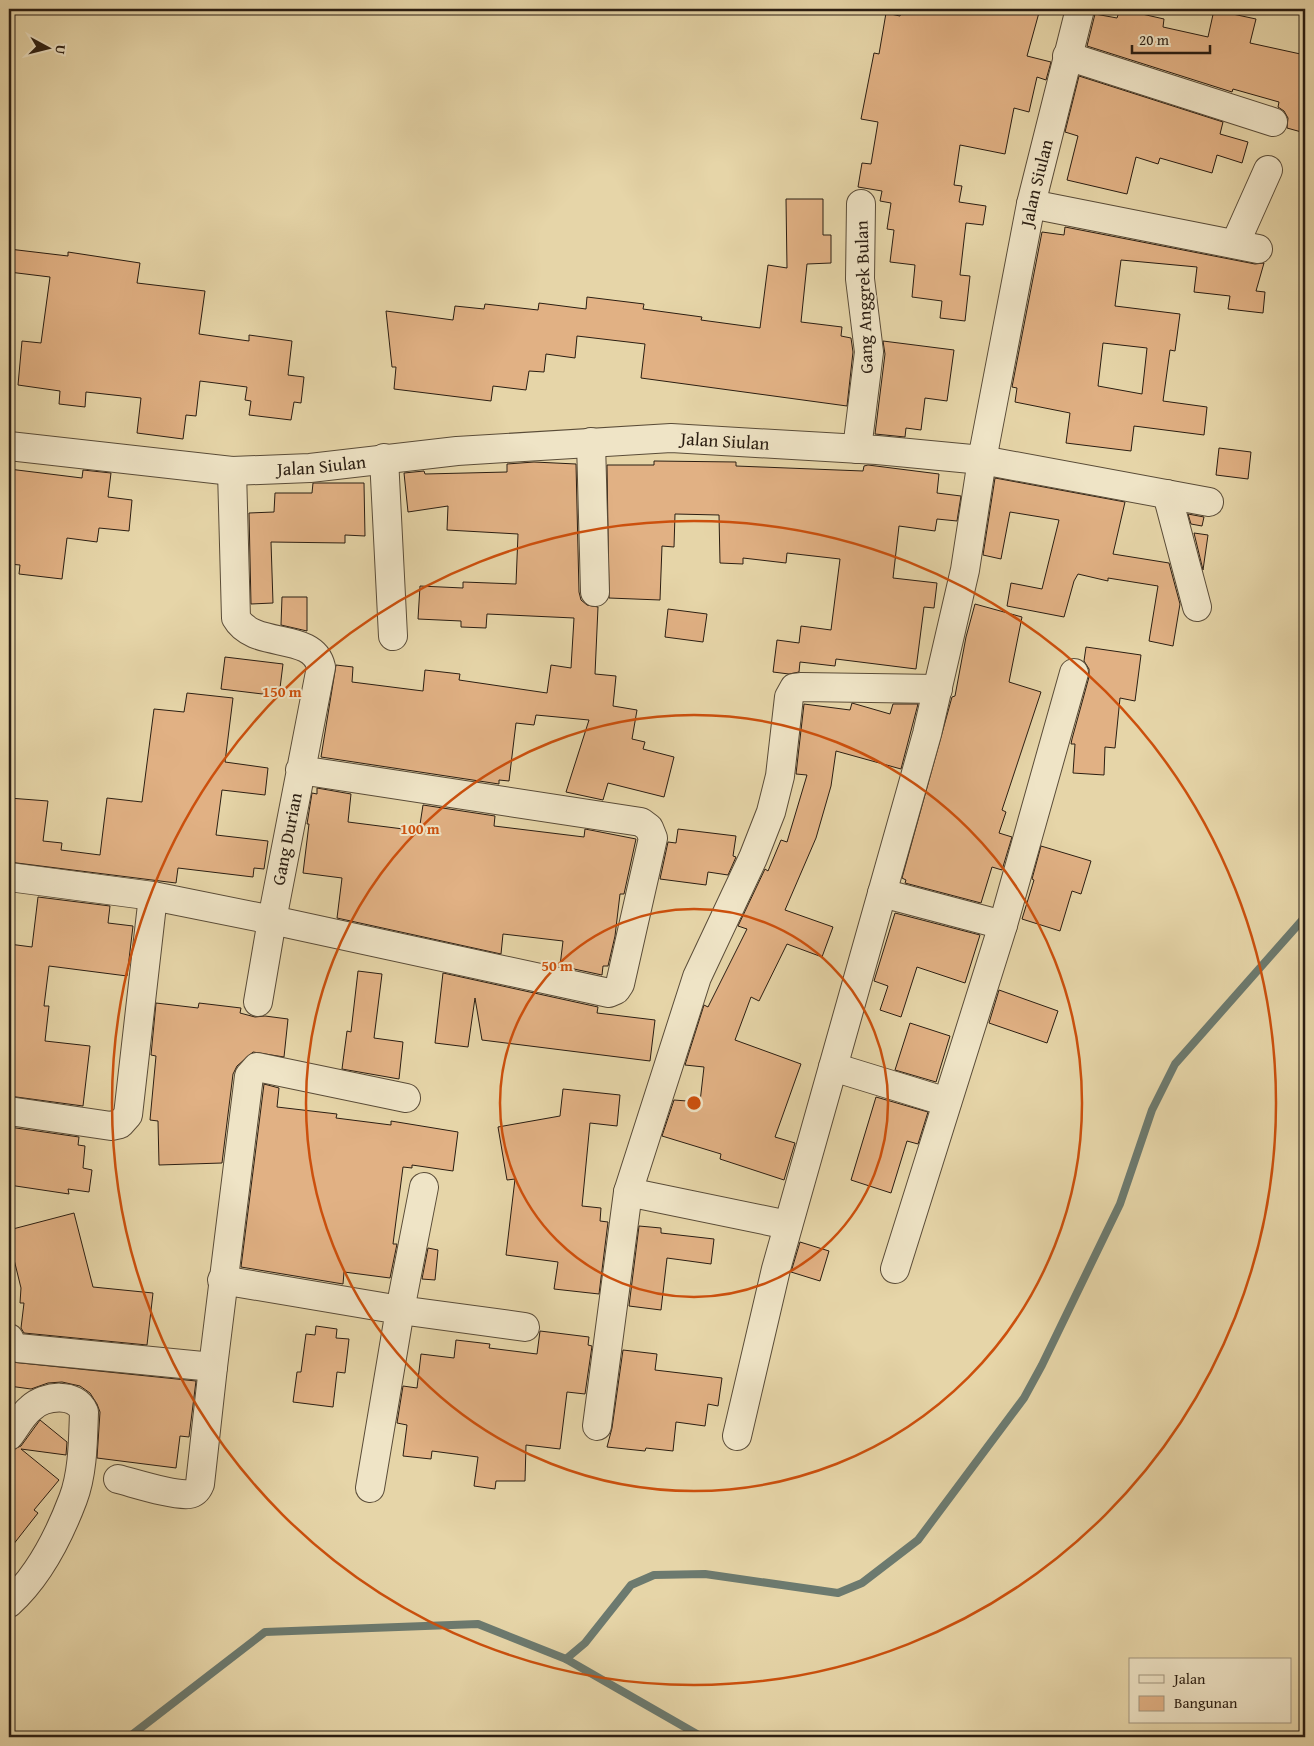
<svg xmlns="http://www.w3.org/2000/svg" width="1314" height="1746" font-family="'Gentium Book Plus',serif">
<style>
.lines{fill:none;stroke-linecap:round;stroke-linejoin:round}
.stream{stroke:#6c7a6f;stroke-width:8}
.building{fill:#e1b184;stroke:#2b1e12;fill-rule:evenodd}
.minor-casing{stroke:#5a4c38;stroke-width:30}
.tertiary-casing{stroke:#5a4c38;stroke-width:30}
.minor{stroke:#efe4c6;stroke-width:28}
.tertiary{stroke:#efe4c6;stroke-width:28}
.ring{fill:none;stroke:#cc500d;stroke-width:2.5}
.labels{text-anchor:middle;stroke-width:4;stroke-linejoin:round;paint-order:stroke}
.street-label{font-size:18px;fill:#2b1e12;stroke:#efe4c6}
.centre{fill:#cc500d;stroke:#efe4c6;stroke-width:2.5}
.ring-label{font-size:15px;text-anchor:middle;font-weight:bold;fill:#cc500d;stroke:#efe4c6;stroke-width:4;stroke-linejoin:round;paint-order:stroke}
</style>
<rect width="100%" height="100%" fill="#e6d5a8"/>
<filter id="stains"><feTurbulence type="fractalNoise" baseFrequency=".004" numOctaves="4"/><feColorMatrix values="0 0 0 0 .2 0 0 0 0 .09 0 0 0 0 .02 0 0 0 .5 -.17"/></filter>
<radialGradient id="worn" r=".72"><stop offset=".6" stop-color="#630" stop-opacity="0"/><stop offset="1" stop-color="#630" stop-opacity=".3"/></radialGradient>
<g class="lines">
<!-- stream -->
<g class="stream">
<path d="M 566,1659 L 585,1643 L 631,1585 L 654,1575 L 705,1574 L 838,1593 L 862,1583 L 918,1540 L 1024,1398 L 1042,1365 L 1120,1204 L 1152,1110 L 1175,1064 L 1305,917"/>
<path d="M 129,1737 L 265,1632 L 478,1624 L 566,1659 L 702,1737"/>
</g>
</g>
<!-- building -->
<g class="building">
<path d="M 902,9 L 1040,9 L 1027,56 L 1051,62 L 1046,80 L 1037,77 L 1029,112 L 1014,108 L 1005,154 L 960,145 L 954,185 L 962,186 L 959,202 L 986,206 L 983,225 L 966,223 L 960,275 L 970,276 L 965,321 L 940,318 L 942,301 L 912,297 L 915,265 L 890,262 L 894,230 L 887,229 L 891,203 L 880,201 L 882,191 L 858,187 L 862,163 L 871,164 L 878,122 L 861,119 L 874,53 L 879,54 L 886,13 L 900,16 Z"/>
<path d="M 1120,9 L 1164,19 L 1163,27 L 1208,37 L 1214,10 L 1256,19 L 1250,43 L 1305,55 L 1305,133 L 1287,128 L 1288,118 L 1284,111 L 1278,107 L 1279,102 L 1233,89 L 1232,92 L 1087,46 L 1095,14 L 1117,18 Z"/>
<path d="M 1079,76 L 1223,122 L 1220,134 L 1248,142 L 1242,163 L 1217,155 L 1212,173 L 1160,158 L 1158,164 L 1136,157 L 1127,194 L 1067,180 L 1078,136 L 1065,132 Z"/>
<path d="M 786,199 L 823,199 L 823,235 L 831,235 L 831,263 L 807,264 L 801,322 L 842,327 L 841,336 L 851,338 L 853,352 L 847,406 L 641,378 L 645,344 L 577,336 L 575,358 L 546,354 L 544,372 L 529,371 L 526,390 L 493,386 L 491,401 L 394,389 L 396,367 L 392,367 L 386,311 L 453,320 L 455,306 L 484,309 L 485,304 L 538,310 L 539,303 L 586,309 L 587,297 L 644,304 L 643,309 L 702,317 L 701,320 L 760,328 L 768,265 L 787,268 Z"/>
<path d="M 1065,227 L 1255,264 L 1264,263 L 1256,291 L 1265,292 L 1263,313 L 1228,309 L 1230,296 L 1194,292 L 1197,267 L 1121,260 L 1115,306 L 1180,314 L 1175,351 L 1170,350 L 1163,401 L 1207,407 L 1204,435 L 1134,426 L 1131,451 L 1066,443 L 1070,413 L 1015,402 L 1017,388 L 1012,387 L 1042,232 L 1064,235 ZM 1103,343 L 1147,348 L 1142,394 L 1098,386 Z"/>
<path d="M 9,249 L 68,256 L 68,252 L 140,263 L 137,283 L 205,291 L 199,334 L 249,341 L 249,335 L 292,341 L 288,375 L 304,377 L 301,403 L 294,402 L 291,420 L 249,415 L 251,401 L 245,400 L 247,387 L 200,381 L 196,416 L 186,415 L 183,439 L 137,433 L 141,398 L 86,392 L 85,407 L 59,404 L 60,391 L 18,385 L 22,341 L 41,343 L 50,277 L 9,272 Z"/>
<path d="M 883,341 L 954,350 L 947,401 L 925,398 L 921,430 L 906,428 L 905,437 L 875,434 L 885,354 Z"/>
<path d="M 1219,448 L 1251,452 L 1248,479 L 1216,475 Z"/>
<path d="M 654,461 L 736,462 L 736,466 L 863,471 L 864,466 L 868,465 L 939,474 L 937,493 L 961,496 L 957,521 L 937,519 L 935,531 L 899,526 L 893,578 L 937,583 L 934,608 L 924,607 L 916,669 L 836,659 L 835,666 L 800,662 L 799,672 L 789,674 L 773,672 L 777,640 L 799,643 L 801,626 L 831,630 L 840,559 L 787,553 L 786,563 L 743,558 L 743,564 L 720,563 L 719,515 L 675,514 L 674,547 L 662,546 L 660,600 L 609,598 L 607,465 L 654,465 Z"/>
<path d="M 534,462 L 576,464 L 579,592 L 581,600 L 587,605 L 598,607 L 595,674 L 616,676 L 613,706 L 637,710 L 632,739 L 645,742 L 643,749 L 674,757 L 664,797 L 608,783 L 603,800 L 566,792 L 589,720 L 536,715 L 534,725 L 516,723 L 509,781 L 499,780 L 499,784 L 321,757 L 336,665 L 353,667 L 352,682 L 423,691 L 425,670 L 460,674 L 459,680 L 547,693 L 551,665 L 571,668 L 574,618 L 487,614 L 486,628 L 461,627 L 461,621 L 418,619 L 420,586 L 463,588 L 463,582 L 516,584 L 518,534 L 447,530 L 448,506 L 408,512 L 404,473 L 424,471 L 425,474 L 507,472 L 507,464 Z"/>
<path d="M 9,469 L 82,478 L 83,470 L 111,473 L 108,497 L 132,500 L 129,531 L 99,528 L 97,542 L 67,538 L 62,579 L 19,574 L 20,565 L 9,564 Z"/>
<path d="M 995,478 L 1125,502 L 1113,554 L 1169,563 L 1180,604 L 1173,646 L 1149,641 L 1158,586 L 1108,578 L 1108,581 L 1078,574 L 1074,581 L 1064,617 L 1007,606 L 1011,583 L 1042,589 L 1059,520 L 1010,512 L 1001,559 L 983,555 Z"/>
<path d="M 313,483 L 364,483 L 365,536 L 345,535 L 345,543 L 271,542 L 273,603 L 251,604 L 249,513 L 274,512 L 275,493 L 312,493 Z"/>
<path d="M 1188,514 L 1204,517 L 1202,526 L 1191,524 Z"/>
<path d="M 1194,533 L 1208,535 L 1203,570 Z"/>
<path d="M 282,597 L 307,597 L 307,631 L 281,625 Z"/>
<path d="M 975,604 L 1022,617 L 1009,682 L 1041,692 L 1002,810 L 1006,812 L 999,833 L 1012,837 L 1002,870 L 992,867 L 981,903 L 905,883 L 906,880 L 902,878 L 952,697 L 955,696 L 966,637 Z"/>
<path d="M 668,609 L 707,614 L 703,642 L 665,637 Z"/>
<path d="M 1086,647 L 1141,655 L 1135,701 L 1120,698 L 1115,748 L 1105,747 L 1104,775 L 1073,773 L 1075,744 L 1071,744 L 1072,739 L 1089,677 L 1089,669 L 1084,661 Z"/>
<path d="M 225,657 L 283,664 L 279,696 L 221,689 Z"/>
<path d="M 187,693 L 233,698 L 225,762 L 268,768 L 265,795 L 222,790 L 216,835 L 268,841 L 264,869 L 254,868 L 253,877 L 178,868 L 176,883 L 9,862 L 9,798 L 48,801 L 43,841 L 62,843 L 61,850 L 100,855 L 107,798 L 142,802 L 154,709 L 184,712 Z"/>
<path d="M 852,703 L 890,714 L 893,704 L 918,704 L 901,769 L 836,751 L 831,786 L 816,838 L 785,910 L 833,927 L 822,957 L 787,944 L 759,1001 L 751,997 L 735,1040 L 801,1064 L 775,1137 L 795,1143 L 784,1180 L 720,1159 L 721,1154 L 662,1136 L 674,1100 L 700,1102 L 704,1067 L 685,1065 L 704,1005 L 708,1007 L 747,929 L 738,926 L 765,869 L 768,871 L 781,840 L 787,842 L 807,775 L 796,774 L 804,704 L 850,710 Z"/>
<path d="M 317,788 L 351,794 L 348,822 L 419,831 L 423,805 L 495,816 L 494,826 L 584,837 L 585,829 L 636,839 L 624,894 L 620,894 L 615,936 L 608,966 L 603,966 L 602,975 L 560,966 L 563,941 L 503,934 L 501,954 L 337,918 L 342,878 L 303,873 L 309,824 L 307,824 L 312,793 L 317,794 Z"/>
<path d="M 678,829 L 736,836 L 733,856 L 736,857 L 728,875 L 708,872 L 706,885 L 660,879 L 668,842 L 676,843 Z"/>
<path d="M 1041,846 L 1091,861 L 1081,894 L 1072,891 L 1060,931 L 1022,919 L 1034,880 L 1032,879 Z"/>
<path d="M 38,897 L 110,906 L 108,923 L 133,926 L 127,976 L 49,966 L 44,1006 L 49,1006 L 45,1041 L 90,1046 L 83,1106 L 9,1096 L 9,944 L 32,947 Z"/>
<path d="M 895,913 L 980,935 L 965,983 L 917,967 L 901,1017 L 880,1010 L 888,986 L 874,981 Z"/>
<path d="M 358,971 L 382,974 L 374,1038 L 403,1042 L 399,1079 L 342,1069 L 347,1031 L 351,1032 Z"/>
<path d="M 443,973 L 598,1007 L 597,1013 L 655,1020 L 650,1061 L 482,1040 L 475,998 L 468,1047 L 435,1043 Z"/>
<path d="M 999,990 L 1058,1011 L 1047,1043 L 989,1023 Z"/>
<path d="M 156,1003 L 198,1008 L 199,1003 L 241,1008 L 240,1013 L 255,1017 L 265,1016 L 288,1019 L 284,1057 L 253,1052 L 237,1066 L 233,1074 L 222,1163 L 159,1165 L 158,1121 L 150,1120 L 156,1056 L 151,1055 Z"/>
<path d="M 910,1023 L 950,1036 L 936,1082 L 895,1070 Z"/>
<path d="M 264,1084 L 279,1088 L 277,1107 L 337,1114 L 336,1118 L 391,1125 L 391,1121 L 458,1132 L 453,1171 L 412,1165 L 412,1168 L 403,1167 L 393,1244 L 397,1244 L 390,1278 L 344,1272 L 343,1284 L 241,1267 Z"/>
<path d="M 563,1089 L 620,1095 L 617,1126 L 590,1123 L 582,1206 L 601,1208 L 600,1221 L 608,1222 L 599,1294 L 554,1289 L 558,1262 L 506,1255 L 515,1179 L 507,1180 L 498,1127 L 560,1116 Z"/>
<path d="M 876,1097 L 928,1112 L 918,1144 L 907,1141 L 891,1193 L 851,1180 Z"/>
<path d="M 9,1127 L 79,1137 L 78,1145 L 85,1146 L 83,1168 L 92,1170 L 89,1192 L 68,1189 L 69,1194 L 9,1185 Z"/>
<path d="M 74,1213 L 93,1287 L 153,1293 L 147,1345 L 24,1333 L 21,1328 L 24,1303 L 20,1303 L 21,1288 L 9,1239 L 9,1230 Z"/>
<path d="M 639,1226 L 661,1228 L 661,1233 L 714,1239 L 711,1264 L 667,1258 L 661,1310 L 629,1306 Z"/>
<path d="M 800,1242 L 829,1251 L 820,1281 L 791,1272 Z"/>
<path d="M 428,1248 L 438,1250 L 435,1280 L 422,1279 Z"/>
<path d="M 316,1326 L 337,1329 L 336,1338 L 349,1339 L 345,1373 L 337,1372 L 333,1407 L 293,1402 L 297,1372 L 301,1372 L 306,1334 L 315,1335 Z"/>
<path d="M 540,1331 L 589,1337 L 588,1345 L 592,1346 L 585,1394 L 567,1392 L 560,1449 L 526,1445 L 525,1481 L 496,1481 L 495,1489 L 474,1486 L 478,1457 L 432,1451 L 431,1459 L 403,1456 L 407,1425 L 397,1423 L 403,1386 L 417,1388 L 421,1354 L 454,1358 L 456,1340 L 490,1344 L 489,1348 L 537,1354 Z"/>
<path d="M 623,1350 L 657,1354 L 655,1370 L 722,1378 L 718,1406 L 708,1404 L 705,1426 L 676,1422 L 673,1451 L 646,1448 L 645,1451 L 607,1447 L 612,1428 Z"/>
<path d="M 11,1362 L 196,1381 L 189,1437 L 180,1436 L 176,1468 L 97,1458 L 100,1412 L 97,1404 L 90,1393 L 80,1386 L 62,1382 L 48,1383 L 31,1389 L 9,1386 Z"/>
<path d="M 40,1420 L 67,1442 L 66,1455 L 21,1449 L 59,1480 L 34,1510 L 38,1513 L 9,1550 L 9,1451 L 21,1446 Z"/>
</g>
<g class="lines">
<!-- minor casing -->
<g class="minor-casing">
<g id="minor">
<path d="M 1067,56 L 1273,122"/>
<path d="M 1031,204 L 1258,249"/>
<path d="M 1235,244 L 1268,170"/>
<path d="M 591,442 L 595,592"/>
<path d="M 857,449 L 869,352 L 860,279 L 861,204"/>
<path d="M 384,458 L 393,636"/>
<path d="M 232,471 L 236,618 C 254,650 313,631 321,667 L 272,920 L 609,993 L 616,990 L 620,984 L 653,838 L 649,828 L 641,822 L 300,770"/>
<path d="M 1167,494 L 1197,607"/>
<path d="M 9,877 L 153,896 L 272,920 L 258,1002"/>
<path d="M 882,893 L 1003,925"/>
<path d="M 833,1067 L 947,1102"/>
<path d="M 9,1111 L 111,1126 L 120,1124 L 128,1115 L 153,896"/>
<path d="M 424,1187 L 400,1310 L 525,1327"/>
<path d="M 628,1192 L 788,1225"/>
<path d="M 895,1269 L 1003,925 L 1074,673"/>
<path d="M 222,1280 L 400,1310 L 370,1488"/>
<path d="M 9,1338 L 13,1346 L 18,1348 L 213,1367 L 249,1076 L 257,1067 L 406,1098"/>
<path d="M 597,1426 L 628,1192 L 697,977 L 753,858 L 771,812 L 780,776 L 789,697 L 794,688 L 802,687 L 938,689"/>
<path d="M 9,1436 C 16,1427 22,1415 31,1408 C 45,1395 76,1392 84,1412 C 83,1440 83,1473 73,1499 C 59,1536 38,1577 9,1603"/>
<path d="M 737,1436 L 776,1269 L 927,734 L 965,570 L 982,460 L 1209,502"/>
<path d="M 118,1479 C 134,1483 174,1496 189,1494 C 196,1493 198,1489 200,1484 L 213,1367"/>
</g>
</g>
<!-- tertiary casing -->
<g class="tertiary-casing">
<g id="tertiary">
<path id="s1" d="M 9,446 L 232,471 L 310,468 L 457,451 L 671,438 L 877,450 L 982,460 L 1031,204 L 1080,9"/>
</g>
</g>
<!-- minor -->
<use href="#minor" class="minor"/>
<!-- tertiary -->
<use href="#tertiary" class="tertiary"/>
</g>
<!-- distance rings -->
<g class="ring">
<circle cx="694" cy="1103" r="194"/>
<circle cx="694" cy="1103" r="388"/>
<circle cx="694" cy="1103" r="582"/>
</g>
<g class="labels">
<!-- street labels -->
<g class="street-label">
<text dy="6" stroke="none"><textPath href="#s1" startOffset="1259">Jalan Siulan</textPath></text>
<text transform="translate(864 297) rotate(-92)" y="6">Gang Anggrek Bulan</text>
<text dy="6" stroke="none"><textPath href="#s1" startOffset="719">Jalan Siulan</textPath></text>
<text dy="6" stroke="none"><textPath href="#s1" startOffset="314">Jalan Siulan</textPath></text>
<text transform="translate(287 839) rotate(-79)" y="6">Gang Durian</text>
</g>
</g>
<circle cx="694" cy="1103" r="8" class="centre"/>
<g class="ring-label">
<text x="282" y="697">150 m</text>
<text x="420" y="834">100 m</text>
<text x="557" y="971">50 m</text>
</g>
<!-- margin -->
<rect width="1314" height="1746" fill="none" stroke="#e6d5a8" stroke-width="30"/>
<rect x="10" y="10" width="1294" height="1726" fill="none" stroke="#2b1e12" stroke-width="2.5"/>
<rect x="15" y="15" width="1284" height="1716" fill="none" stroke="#2b1e12"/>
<!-- legend -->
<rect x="1129" y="1658" width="162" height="65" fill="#efe4c6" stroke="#a1957e"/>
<rect x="1139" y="1675" width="25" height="8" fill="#efe4c6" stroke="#a1957e"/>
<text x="1174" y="1684" font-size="15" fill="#2b1e12">Jalan</text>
<rect x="1139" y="1696" width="25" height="15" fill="#e1b184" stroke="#a1957e"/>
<text x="1174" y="1708" font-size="15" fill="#2b1e12">Bangunan</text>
<!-- north arrow -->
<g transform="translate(48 48) rotate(97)" stroke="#efe4c6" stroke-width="4" paint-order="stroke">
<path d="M0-4L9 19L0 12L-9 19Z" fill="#2b1e12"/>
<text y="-8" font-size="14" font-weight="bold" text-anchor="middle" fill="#2b1e12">U</text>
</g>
<!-- scale -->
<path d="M1132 45v8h78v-8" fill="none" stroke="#2b1e12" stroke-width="2.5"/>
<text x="1139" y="45" font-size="15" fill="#2b1e12" stroke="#efe4c6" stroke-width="4" paint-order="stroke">20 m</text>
<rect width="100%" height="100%" filter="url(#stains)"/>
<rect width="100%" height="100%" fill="url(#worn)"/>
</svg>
